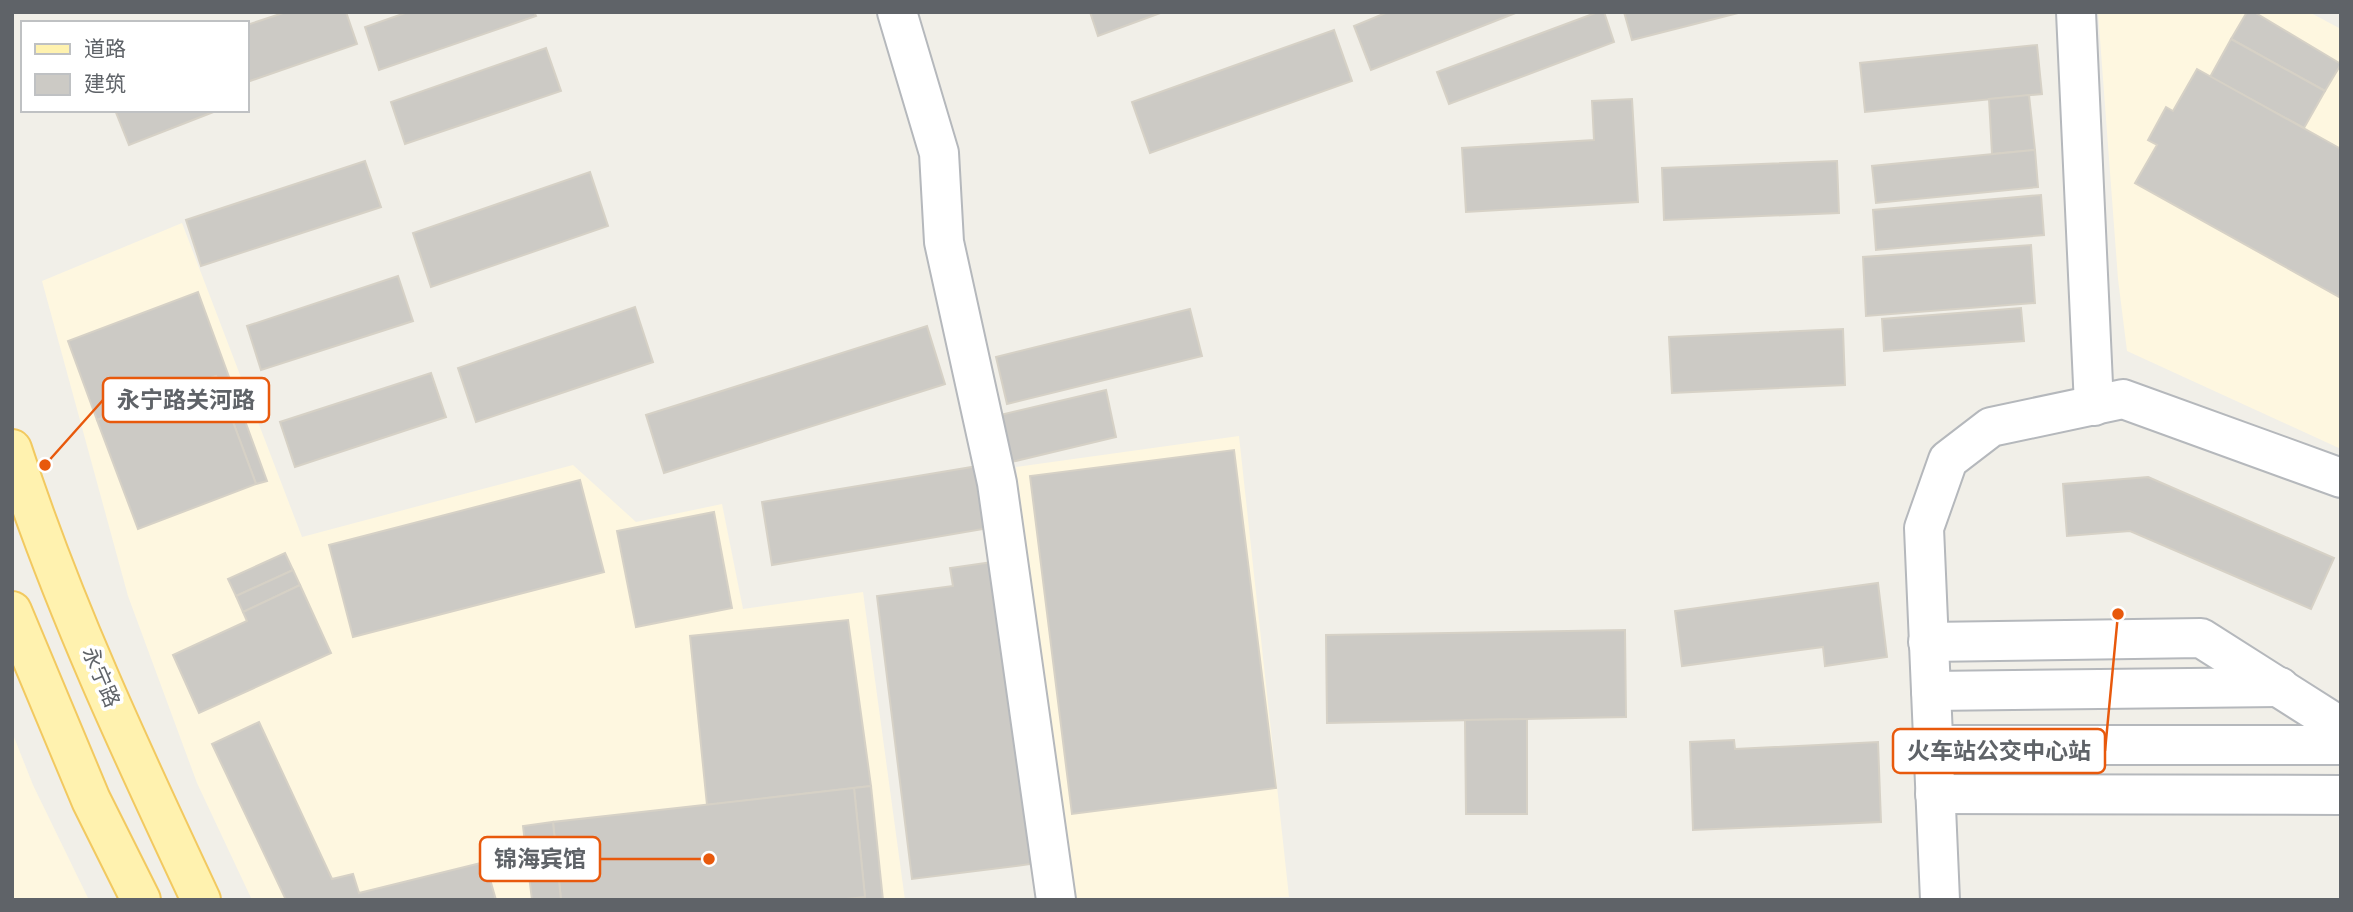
<svg xmlns="http://www.w3.org/2000/svg" width="2353" height="912" font-family="Quicksand,'Noto Sans SC',sans-serif">
<style>
.commercial{fill:#fef7e0}
.building{fill:#cccac5;stroke:#d6d1c6;stroke-width:2}
.lines{fill:none;stroke-linecap:round;stroke-linejoin:round}
.minor-casing{stroke:#b5b8bc;stroke-width:42}
.major-casing{stroke:#f2c960;stroke-width:42}
.minor{stroke:#fff;stroke-width:38}
.major{stroke:#fff2af;stroke-width:38}
.labels{text-anchor:middle;stroke-width:7;stroke-linejoin:round;paint-order:stroke}
.street-label{font-size:21px;fill:#5f6368;stroke:#fff}
.leader{fill:none;stroke:#e8590c;stroke-width:2.5}
.callout-dot{fill:#e8590c;stroke:#fff;stroke-width:2.5}
.callout{fill:#fff;stroke:#e8590c;stroke-width:2.5}
.callout-label{font-size:23px;text-anchor:middle;font-weight:bold;fill:#5f6368}
</style>
<rect width="100%" height="100%" fill="#f1efe8"/>
<!-- commercial -->
<g class="commercial">
<path d="M 2098,12 L 2309,12 L 2341,29 L 2341,449 L 2127,351 L 2118,279 Z"/>
<path d="M 182,223 L 302,537 L 573,465 L 636,522 L 722,504 L 743,609 L 863,592 L 905,900 L 252,900 L 197,783 L 128,596 L 42,281 Z"/>
<path d="M 1239,436 L 1289,897 L 1066,900 L 1016,467 Z"/>
<path d="M 12,732 L 33,785 L 89,900 L 12,900 Z"/>
</g>
<!-- building -->
<g class="building">
<path d="M 286,12 L 346,12 L 357,44 L 247,82 L 247,25 Z"/>
<path d="M 408,12 L 534,12 L 536,16 L 379,70 L 365,27 Z"/>
<path d="M 1090,12 L 1163,12 L 1098,36 Z"/>
<path d="M 1388,12 L 1518,12 L 1371,70 L 1354,26 Z"/>
<path d="M 1598,12 L 1604,12 L 1614,42 L 1449,104 L 1437,72 Z"/>
<path d="M 1624,12 L 1742,12 L 1632,40 Z"/>
<path d="M 2247,12 L 2254,12 L 2341,64 L 2325,91 L 2231,39 Z"/>
<path d="M 1334,30 L 1352,81 L 1150,153 L 1132,102 Z"/>
<path d="M 2231,39 L 2325,91 L 2304,128 L 2210,77 Z"/>
<path d="M 2037,45 L 2042,94 L 1865,112 L 1860,63 Z"/>
<path d="M 546,48 L 561,91 L 405,144 L 391,102 Z"/>
<path d="M 2197,69 L 2341,149 L 2341,298 L 2135,183 L 2157,145 L 2148,140 L 2166,107 L 2173,111 Z"/>
<path d="M 2029,95 L 2035,150 L 1992,154 L 1989,99 Z"/>
<path d="M 1632,99 L 1638,202 L 1466,212 L 1462,148 L 1594,140 L 1592,101 Z"/>
<path d="M 115,110 L 216,110 L 216,111 L 129,145 Z"/>
<path d="M 2035,150 L 2038,187 L 1876,203 L 1872,166 Z"/>
<path d="M 365,161 L 381,207 L 201,266 L 186,220 Z"/>
<path d="M 1837,161 L 1839,213 L 1664,220 L 1662,168 Z"/>
<path d="M 590,172 L 608,226 L 431,287 L 413,233 Z"/>
<path d="M 2041,195 L 2044,235 L 1876,250 L 1873,210 Z"/>
<path d="M 2031,245 L 2035,303 L 1866,316 L 1863,257 Z"/>
<path d="M 398,276 L 413,321 L 261,370 L 247,326 Z"/>
<path d="M 198,292 L 267,481 L 256,484 L 216,376 L 97,420 L 68,341 Z"/>
<path d="M 635,307 L 653,362 L 476,422 L 458,368 Z"/>
<path d="M 2021,308 L 2024,341 L 1884,351 L 1882,319 Z"/>
<path d="M 1190,309 L 1202,356 L 1007,404 L 996,357 Z"/>
<path d="M 927,326 L 945,384 L 664,473 L 646,415 Z"/>
<path d="M 1843,329 L 1845,385 L 1672,393 L 1669,337 Z"/>
<path d="M 431,373 L 446,417 L 295,467 L 280,422 Z"/>
<path d="M 216,376 L 256,484 L 138,529 L 97,420 Z"/>
<path d="M 1106,390 L 1116,437 L 1003,464 L 992,417 Z"/>
<path d="M 1234,450 L 1276,788 L 1072,814 L 1030,476 Z"/>
<path d="M 978,466 L 989,528 L 772,565 L 762,502 Z"/>
<path d="M 2148,477 L 2334,558 L 2311,609 L 2130,531 L 2067,536 L 2063,484 Z"/>
<path d="M 580,480 L 604,572 L 353,637 L 329,545 Z"/>
<path d="M 714,512 L 732,608 L 636,627 L 617,531 Z"/>
<path d="M 285,553 L 293,570 L 236,596 L 228,579 Z"/>
<path d="M 993,562 L 1031,864 L 912,879 L 877,596 L 953,586 L 950,568 Z"/>
<path d="M 293,570 L 300,585 L 243,612 L 236,596 Z"/>
<path d="M 1878,583 L 1887,657 L 1825,666 L 1823,647 L 1682,666 L 1675,611 Z"/>
<path d="M 300,585 L 331,653 L 199,713 L 173,655 L 247,621 L 243,612 Z"/>
<path d="M 848,620 L 871,786 L 707,805 L 690,636 Z"/>
<path d="M 1625,630 L 1626,717 L 1327,723 L 1326,635 Z"/>
<path d="M 1527,719 L 1527,814 L 1466,814 L 1465,720 Z"/>
<path d="M 259,722 L 332,879 L 353,874 L 359,893 L 485,862 L 496,900 L 286,900 L 212,744 Z"/>
<path d="M 1734,740 L 1735,749 L 1878,742 L 1881,822 L 1693,830 L 1690,742 Z"/>
<path d="M 871,786 L 883,900 L 837,900 L 865,897 L 854,788 Z"/>
<path d="M 854,788 L 865,897 L 837,900 L 561,900 L 553,822 Z"/>
<path d="M 553,822 L 561,900 L 532,900 L 523,826 Z"/>
</g>
<g class="lines">
<!-- minor casing -->
<g class="minor-casing">
<g id="minor">
<path d="M 897,12 L 939,153 L 944,242 L 997,483 L 1056,900"/>
<path d="M 2076,12 L 2094,406"/>
<path d="M 1928,642 L 2201,638 L 2341,727"/>
<path d="M 1931,691 L 2280,687"/>
<path d="M 1933,745 L 2341,745"/>
<path d="M 1935,794 L 2341,795"/>
<path d="M 1940,900 L 1924,528 L 1948,460 L 1991,427 L 2123,399 L 2341,478"/>
</g>
</g>
<!-- major casing -->
<g class="major-casing">
<g id="major">
<path d="M 12,449 C 62,604 132,753 201,900"/>
<path d="M 12,611 L 91,800 L 141,900"/>
</g>
</g>
<!-- minor -->
<use href="#minor" class="minor"/>
<!-- major -->
<use href="#major" class="major"/>
</g>
<g class="labels">
<!-- street labels -->
<g class="street-label">
<text transform="translate(101 677) rotate(67)" y="7">永宁路</text>
</g>
</g>
<!-- callouts -->
<path class="leader" d="M45 465L103 400M2118 614L2105 751M709 859L600 859"/>
<g class="callout-dot">
<circle cx="45" cy="465" r="7"/>
<circle cx="2118" cy="614" r="7"/>
<circle cx="709" cy="859" r="7"/>
</g>
<g class="callout">
<rect x="103" y="378" width="166" height="44" rx="7"/>
<rect x="1893" y="729" width="212" height="44" rx="7"/>
<rect x="480" y="837" width="120" height="44" rx="7"/>
</g>
<g class="callout-label">
<text x="186" y="408">永宁路关河路</text>
<text x="1999" y="759">火车站公交中心站</text>
<text x="540" y="867">锦海宾馆</text>
</g>
<!-- border -->
<rect width="2353" height="912" fill="none" stroke="#5f6368" stroke-width="28"/>
<!-- legend -->
<rect x="21" y="21" width="228" height="91" fill="#ffffff" stroke="#bfc1c3" stroke-width="2"/>
<rect x="35" y="44" width="35" height="10" fill="#fff2af" stroke="#bfc1c3" stroke-width="2"/>
<text x="84" y="56" font-size="21" fill="#5f6368">道路</text>
<rect x="35" y="74" width="35" height="21" fill="#cccac5" stroke="#bfc1c3" stroke-width="2"/>
<text x="84" y="91" font-size="21" fill="#5f6368">建筑</text>
</svg>
